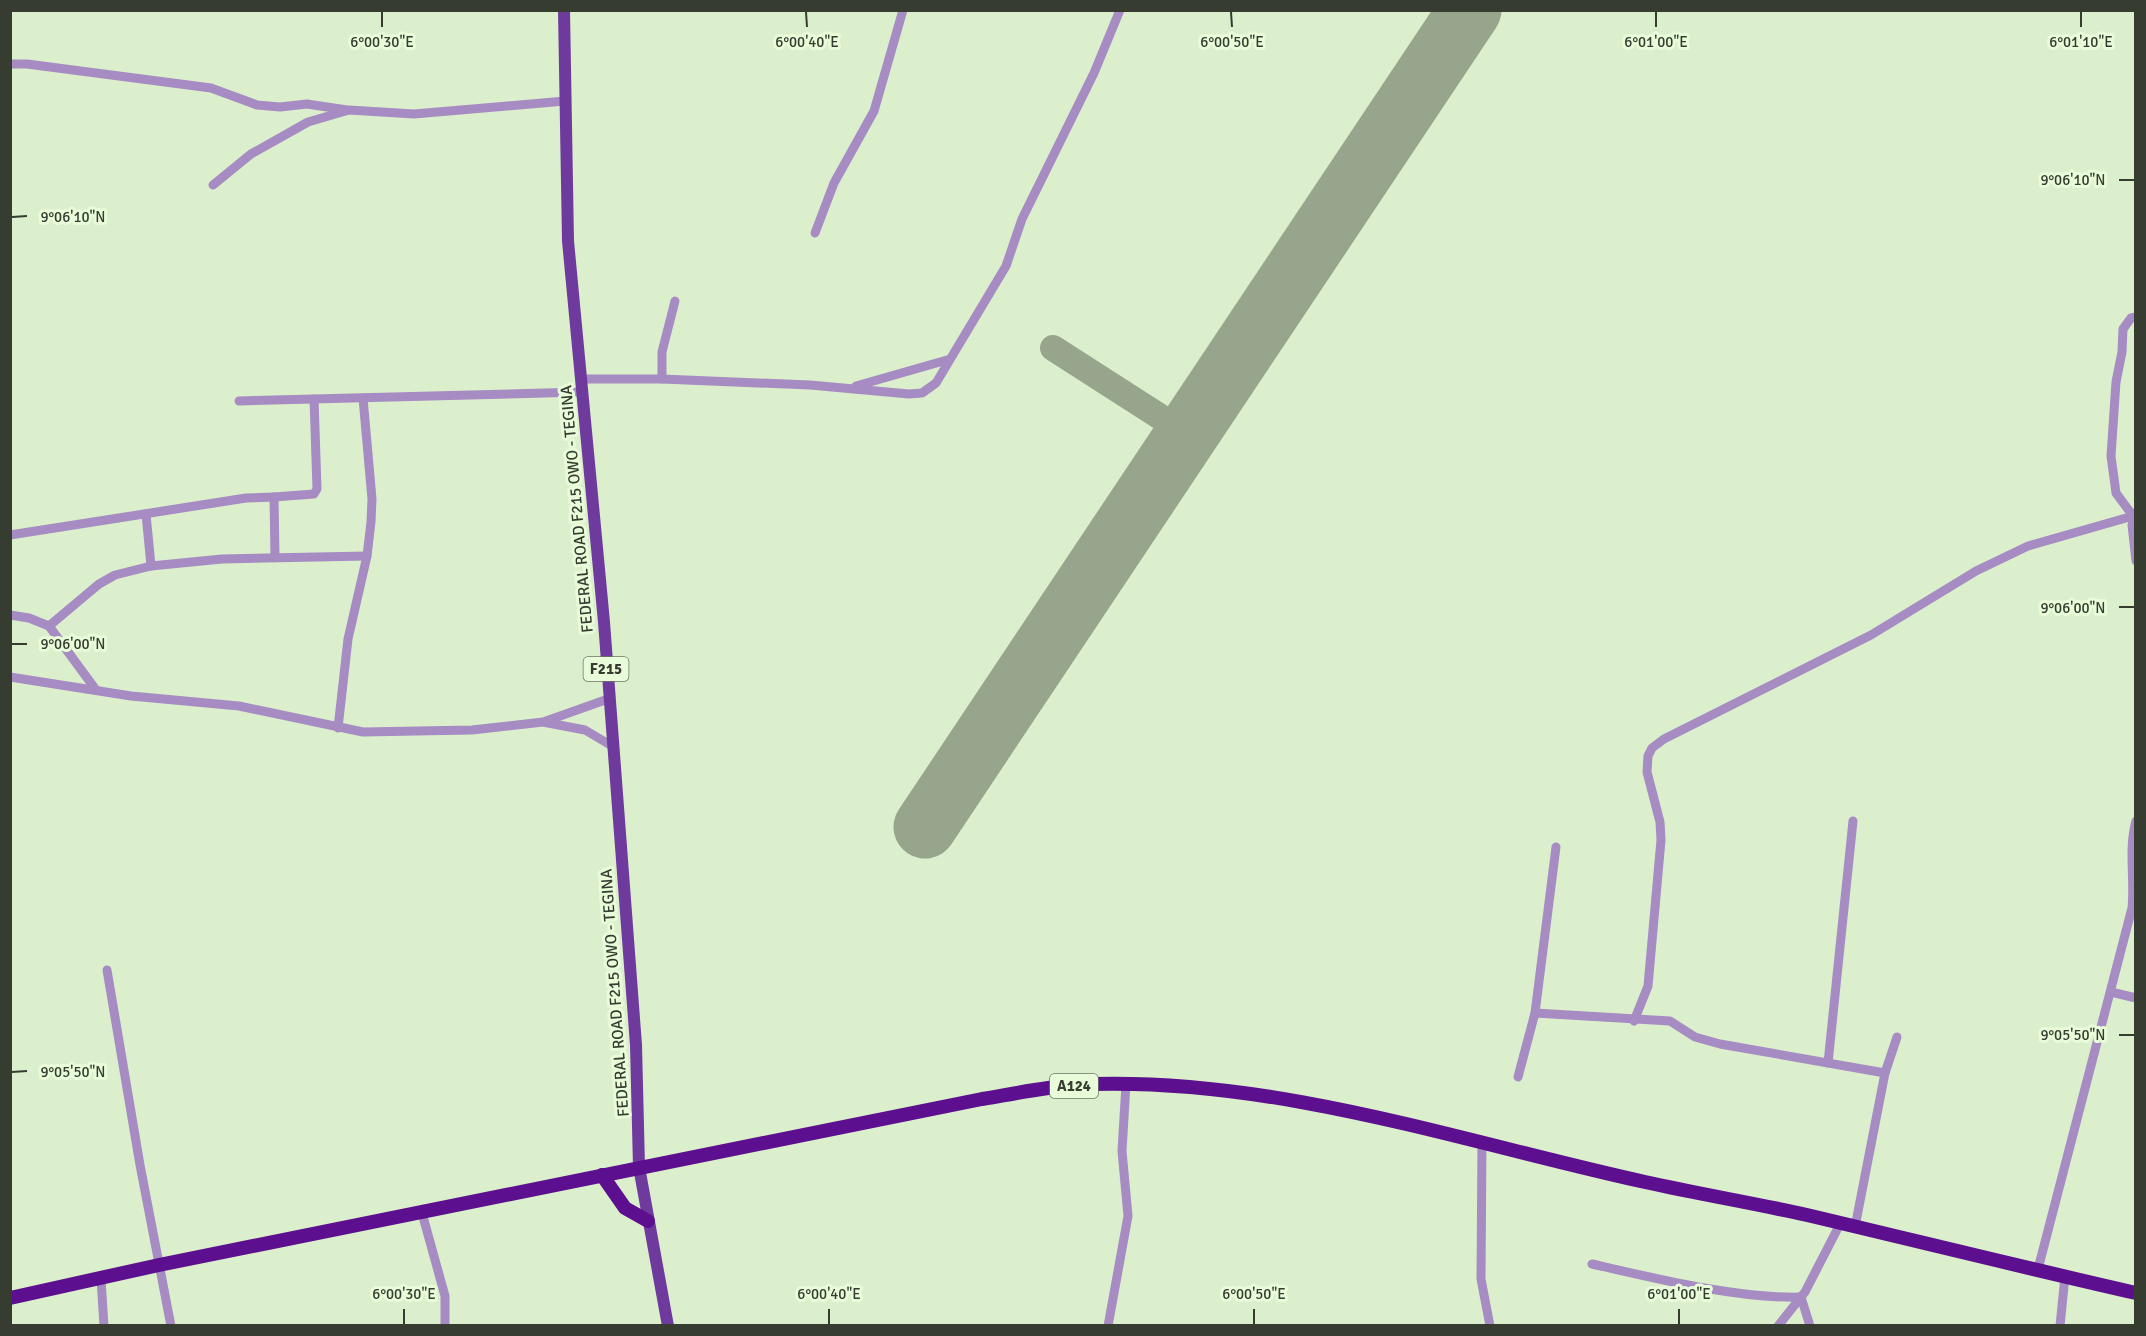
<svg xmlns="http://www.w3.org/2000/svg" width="2146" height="1336" font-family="Signika,sans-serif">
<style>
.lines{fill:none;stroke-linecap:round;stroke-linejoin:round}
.taxiway{stroke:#97a58c;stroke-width:26}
.runway{stroke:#97a58c;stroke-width:63}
.minor{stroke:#a68cc2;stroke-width:9}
.major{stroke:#6f3a9d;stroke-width:12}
.highway{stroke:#5c0f8e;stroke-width:14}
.ticks{fill:none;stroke:#363d30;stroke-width:2}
.labels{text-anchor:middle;stroke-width:6;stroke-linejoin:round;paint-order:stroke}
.shield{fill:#e9fcda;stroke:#6c7663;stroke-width:1.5}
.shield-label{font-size:15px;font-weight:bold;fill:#363d30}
.street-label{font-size:16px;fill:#363d30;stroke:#e9fcda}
.ticks-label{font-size:15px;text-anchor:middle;fill:#363d30;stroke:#e9fcda;stroke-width:6;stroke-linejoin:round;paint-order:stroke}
</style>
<rect width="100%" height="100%" fill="#dcefcd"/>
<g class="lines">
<!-- taxiway -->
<path class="taxiway" d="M 1053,348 L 1187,434"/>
<!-- runway -->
<path class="runway" d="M 925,827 L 1470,10"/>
<!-- minor -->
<g class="minor">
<path d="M 10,64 L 27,64 L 211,88 L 257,105 L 280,107 L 307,104 L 347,110"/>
<path d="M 213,185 L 251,154 L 308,122 L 349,110 L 414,114 L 565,101"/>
<path d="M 815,233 L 834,183 L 874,111 L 903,10"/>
<path d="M 581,379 L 662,379 L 810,385 L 909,394 L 922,393 L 936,383 L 1006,266 L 1022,219 L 1094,73 L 1120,10"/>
<path d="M 662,379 L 662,352 L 675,301"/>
<path d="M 856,386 L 947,360"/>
<path d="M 239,401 L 582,392"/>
<path d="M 274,497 L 314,494 L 317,489 L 314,399"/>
<path d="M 2135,513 L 2132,525 L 2136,561"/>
<path d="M 146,514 L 151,566"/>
<path d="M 10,535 L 246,498 L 274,497 L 275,557"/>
<path d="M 10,615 L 29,618 L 49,626"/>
<path d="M 10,677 L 131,696 L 239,706 L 363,732 L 472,730 L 543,722 L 585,730 L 612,746"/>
<path d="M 96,690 L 49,626 L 99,584 L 115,575 L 151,566 L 222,559 L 367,556"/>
<path d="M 546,721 L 608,699"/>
<path d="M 338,728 L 348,639 L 367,556 L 371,522 L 372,499 L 363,398"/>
<path d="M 107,970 L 140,1165 L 171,1326"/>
<path d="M 2111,992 L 2136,998"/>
<path d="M 1535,1013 L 1670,1021 L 1695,1037 L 1720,1044 L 1885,1073"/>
<path d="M 1634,1021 L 1648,986 L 1661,840 L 1660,822 L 1647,772 L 1648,756 L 1652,748 L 1664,739 L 1871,635 L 1976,571 L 2028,546 L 2133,516 L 2116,493 L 2111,456 L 2116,382 L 2122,352 L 2123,329 L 2131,318 L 2136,317"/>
<path d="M 1828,1063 L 1853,821"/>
<path d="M 1518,1077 L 1535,1013 L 1556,847"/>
<path d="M 1482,1141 L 1481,1279 L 1490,1326"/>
<path d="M 422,1213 L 445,1296 L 445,1326"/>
<path d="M 1855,1227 L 1885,1073 L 1897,1037"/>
<path d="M 1592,1264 C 1654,1278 1737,1299 1801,1297 L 1810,1326"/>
<path d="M 2038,1269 L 2132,908 C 2135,879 2128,849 2136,821"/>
<path d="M 101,1279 L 104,1326"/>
<path d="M 1108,1326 L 1128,1216 L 1122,1151 L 1126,1084"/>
<path d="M 1778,1326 L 1805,1292 L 1840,1224"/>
<path d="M 2060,1326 L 2065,1276"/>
</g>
<!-- major -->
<path class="major" d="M 564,10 L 568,241 L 604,622 L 636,1045 L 639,1167 L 668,1326"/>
<!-- highway -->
<g class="highway">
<path d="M 602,1175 L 625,1208 L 648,1221"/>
<path d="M 10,1298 L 159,1265 L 982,1099 C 1018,1093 1056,1085 1093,1084 C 1282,1079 1463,1142 1645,1182 C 1699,1194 1753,1203 1807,1215 C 1917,1241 2026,1268 2136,1293"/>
</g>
</g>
<!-- ticks -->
<path class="ticks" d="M 382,12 L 382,27M 806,12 L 807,27M 1231,12 L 1232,27M 1656,12 L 1656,27M 2081,12 L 2081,27M 2119,180 L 2134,180M 12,217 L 27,216M 2119,607 L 2134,607M 12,644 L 27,644M 2119,1035 L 2134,1035M 12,1072 L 27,1071M 404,1309 L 404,1324M 829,1309 L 829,1324M 1254,1309 L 1254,1324M 1679,1309 L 1679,1324"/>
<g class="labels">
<!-- shield labels -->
<g class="shield">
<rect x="583.5" y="657" width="45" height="24" rx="4.5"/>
<rect x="1050" y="1074" width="48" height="24" rx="4.5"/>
</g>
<g class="shield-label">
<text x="606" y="674">F215</text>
<text x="1074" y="1091">A124</text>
</g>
<!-- street labels -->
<g class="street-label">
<text transform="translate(576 509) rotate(-95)" y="6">FEDERAL ROAD F215 OWO - TEGINA</text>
<text transform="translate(614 993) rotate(-94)" y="6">FEDERAL ROAD F215 OWO - TEGINA</text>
</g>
</g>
<g class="ticks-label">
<text x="382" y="47">6°00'30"E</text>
<text x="807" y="47">6°00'40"E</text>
<text x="1232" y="47">6°00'50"E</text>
<text x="1656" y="47">6°01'00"E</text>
<text x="2081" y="47">6°01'10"E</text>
<text x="2073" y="185">9°06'10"N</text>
<text x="73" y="222">9°06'10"N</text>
<text x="2073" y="613">9°06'00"N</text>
<text x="73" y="649">9°06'00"N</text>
<text x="2073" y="1040">9°05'50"N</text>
<text x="73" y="1077">9°05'50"N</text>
<text x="404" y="1299">6°00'30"E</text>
<text x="829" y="1299">6°00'40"E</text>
<text x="1254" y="1299">6°00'50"E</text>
<text x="1679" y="1299">6°01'00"E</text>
</g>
<!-- border -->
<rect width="2146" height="1336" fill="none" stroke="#363d30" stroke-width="24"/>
</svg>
